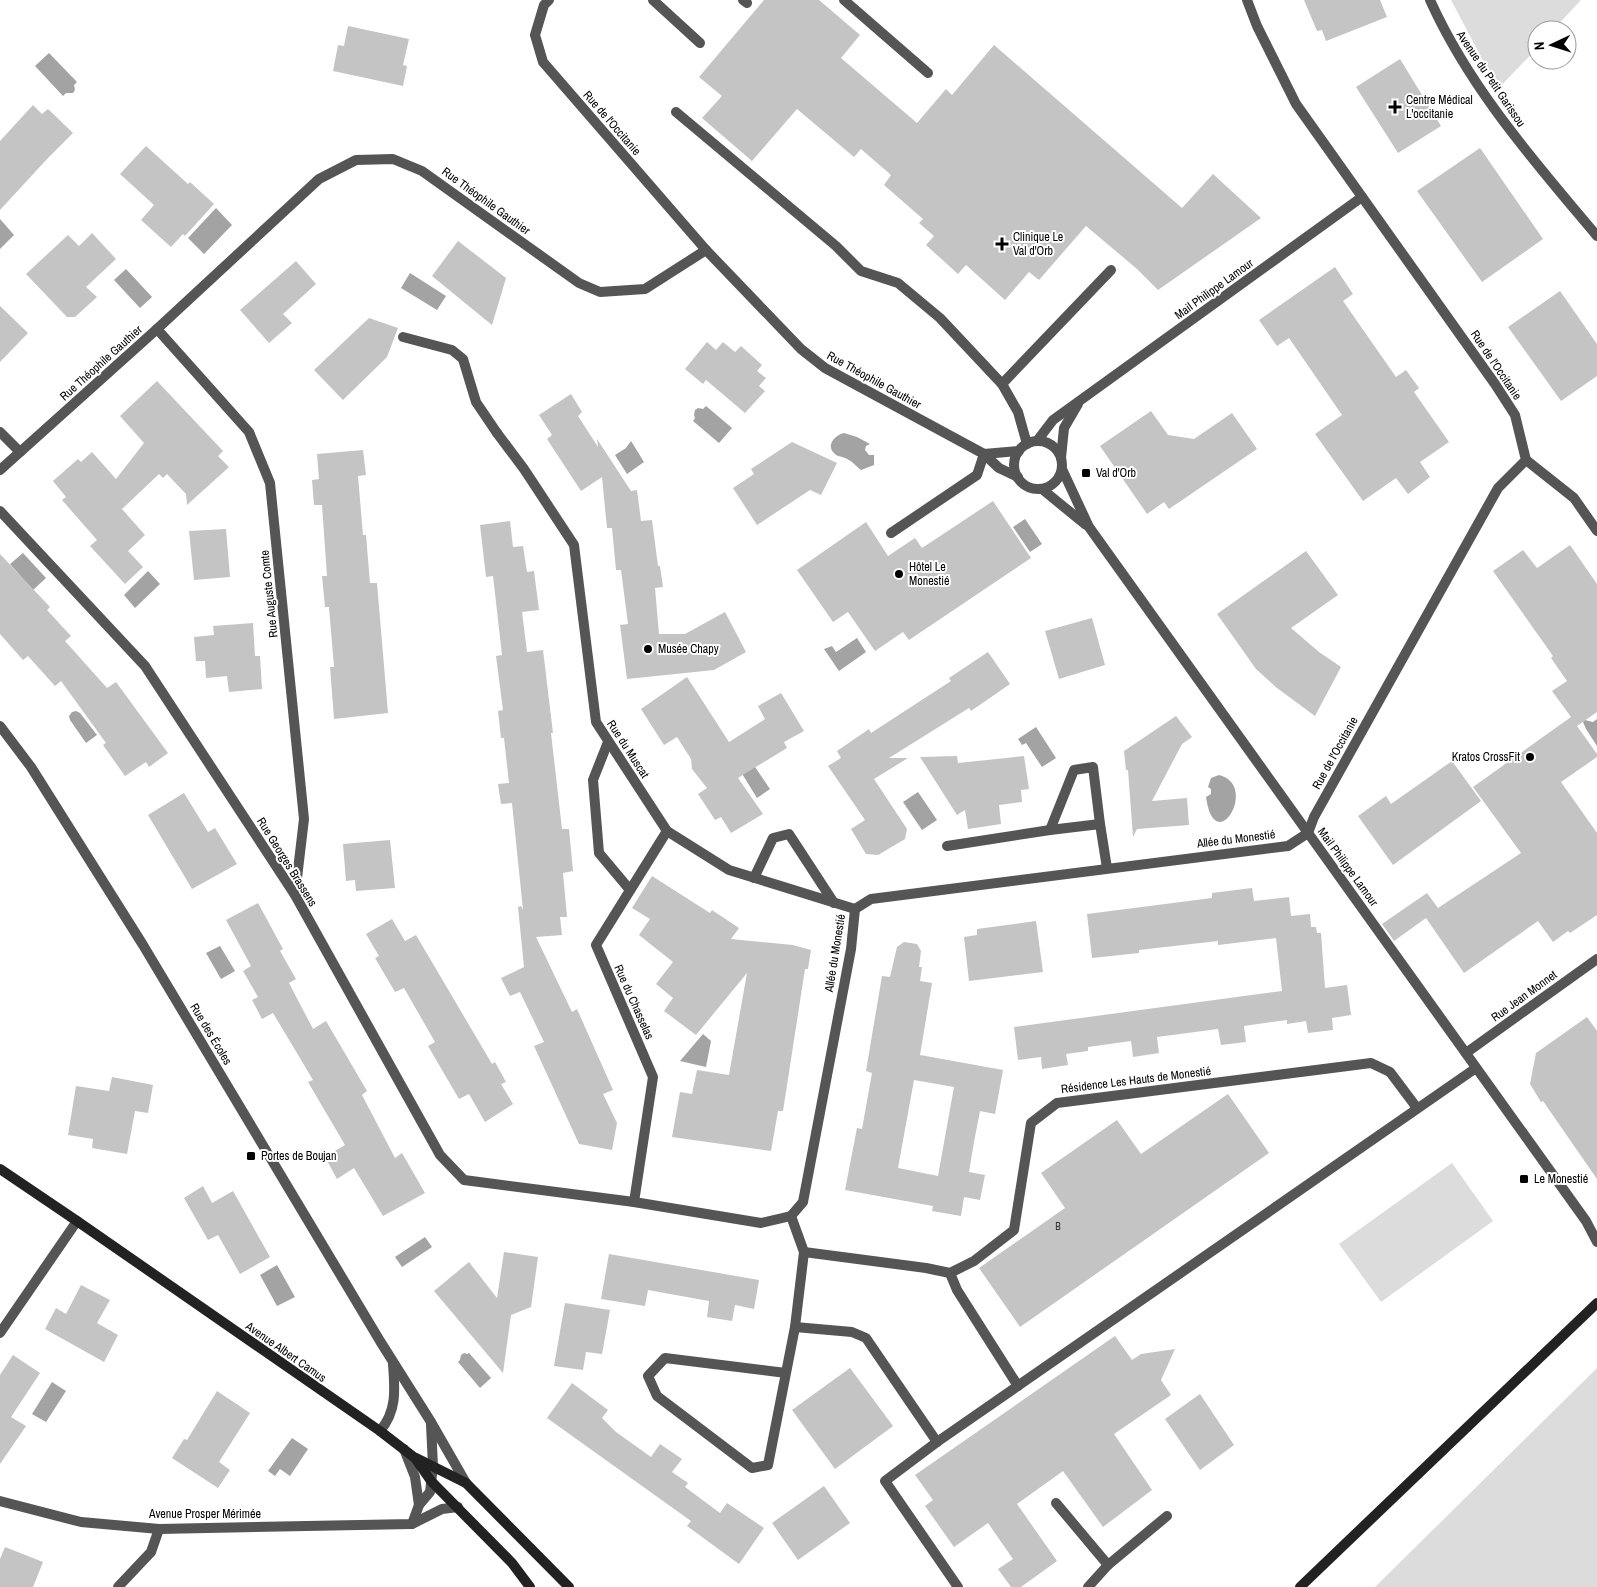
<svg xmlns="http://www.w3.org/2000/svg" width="1597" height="1587" font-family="'Archivo Narrow',sans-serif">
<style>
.green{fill:#dcdcdc}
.water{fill:#a3a3a3}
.building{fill:#c4c4c4;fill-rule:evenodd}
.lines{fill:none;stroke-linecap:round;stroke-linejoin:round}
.lane{stroke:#555;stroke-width:10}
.street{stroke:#555;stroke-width:10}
.secondary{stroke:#222;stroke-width:10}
.poi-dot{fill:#000;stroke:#fff;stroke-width:2}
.labels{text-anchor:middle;stroke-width:4;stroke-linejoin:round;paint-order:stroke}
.number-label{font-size:10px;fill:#313131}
.street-label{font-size:12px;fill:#000;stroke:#fff}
.poi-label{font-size:12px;fill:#000;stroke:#fff;text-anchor:start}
</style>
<rect width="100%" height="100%" fill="#fff"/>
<!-- green -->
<g class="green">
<path d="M 1451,0 L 1581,0 L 1553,30 L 1537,30 L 1537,48 L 1498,89 Z"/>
<path d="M 1452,1163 L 1493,1221 L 1381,1302 L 1339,1244 Z"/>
<path d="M 1597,1368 L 1597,1587 L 1375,1587 Z"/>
</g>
<!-- water -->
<g class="water">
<path d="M 49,53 L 77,82 L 74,85 L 75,90 L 73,93 L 66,93 L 63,96 L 35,66 Z"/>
<path d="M 216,208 L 232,225 L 204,254 L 188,238 Z"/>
<path d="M 0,219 L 14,235 L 0,249 Z"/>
<path d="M 126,269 L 152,297 L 140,308 L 114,280 Z"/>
<path d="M 410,273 L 446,296 L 437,310 L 401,288 Z"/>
<path d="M 706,406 L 732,428 L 719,443 L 693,421 L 695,418 L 694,415 L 695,410 L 698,408 L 703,409 Z"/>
<path d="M 844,433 L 857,437 L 870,444 L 866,446 L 865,450 L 869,455 L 874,455 L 874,465 L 861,470 C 856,466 851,460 845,458 C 841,456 837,457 834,453 C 826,445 835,435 844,433 Z"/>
<path d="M 631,441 L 644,462 L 627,474 L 615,455 L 626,448 Z"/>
<path d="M 1025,519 L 1042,544 L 1030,552 L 1013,527 Z"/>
<path d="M 23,553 L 46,578 L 33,590 L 10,564 Z"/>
<path d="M 148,571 L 160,584 L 135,608 L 124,595 Z"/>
<path d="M 857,638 L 866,652 L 839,671 L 824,649 L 832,646 L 836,652 Z"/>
<path d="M 76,711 L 80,713 L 97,735 L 86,743 L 70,720 L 69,716 L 72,712 Z"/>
<path d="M 1597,719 L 1597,746 L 1586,729 L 1583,722 L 1585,720 L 1593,722 Z"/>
<path d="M 1036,727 L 1056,758 L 1042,767 L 1026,743 L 1022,745 L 1018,739 Z"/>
<path d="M 753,764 L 770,789 L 757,798 L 741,772 Z"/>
<path d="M 1219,775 C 1260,785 1215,860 1206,797 L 1211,794 L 1211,789 L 1208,787 L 1211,778 Z"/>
<path d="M 918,792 L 937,820 L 922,830 L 903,802 Z"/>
<path d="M 220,946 L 235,971 L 221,979 L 206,953 Z"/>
<path d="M 703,1034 L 711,1041 L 706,1067 L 680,1061 Z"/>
<path d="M 425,1237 L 432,1247 L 402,1267 L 395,1257 Z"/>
<path d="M 277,1265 L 295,1297 L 277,1306 L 260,1275 Z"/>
<path d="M 464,1353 L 467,1354 L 469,1353 L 491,1378 L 480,1388 L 458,1362 L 460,1360 L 461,1355 Z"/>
<path d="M 52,1382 L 66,1391 L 46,1422 L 32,1414 Z"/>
<path d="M 292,1438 L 308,1449 L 290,1476 L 280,1469 L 275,1476 L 268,1471 Z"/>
</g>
<!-- building -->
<g class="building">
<path d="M 764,0 L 819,0 L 860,35 L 841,58 L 917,123 L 946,89 L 952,95 L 994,45 L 1182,208 L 1213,174 L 1261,218 L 1158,290 L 1137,269 L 1086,226 L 1039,280 L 1029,272 L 1005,300 L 966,265 L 958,274 L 926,245 L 934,236 L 919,223 L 923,219 L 884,185 L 891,175 L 861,149 L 854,157 L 797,109 L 752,161 L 702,118 L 722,96 L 699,77 Z"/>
<path d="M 1304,0 L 1380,0 L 1387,17 L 1326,41 L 1322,30 L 1317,31 Z"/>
<path d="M 348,26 L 409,39 L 403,65 L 407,66 L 403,86 L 333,71 L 338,45 L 344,46 Z"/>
<path d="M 1400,59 L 1441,126 L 1398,153 L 1356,87 Z"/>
<path d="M 33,105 L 42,114 L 48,109 L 73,133 L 47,159 L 0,210 L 0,141 Z"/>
<path d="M 146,146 L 188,184 L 190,182 L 214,204 L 185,236 L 183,234 L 171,247 L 141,220 L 154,205 L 120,174 Z"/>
<path d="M 1480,148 L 1543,239 L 1482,282 L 1417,191 Z"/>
<path d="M 92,233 L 116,259 L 86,287 L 97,297 L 75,317 L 67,317 L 26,274 L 68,235 L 79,246 Z"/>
<path d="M 458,241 L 506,278 L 492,325 L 432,276 Z"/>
<path d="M 296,261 L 316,284 L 283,314 L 292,323 L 269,343 L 240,310 Z"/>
<path d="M 1335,267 L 1353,294 L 1343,301 L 1396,377 L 1406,370 L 1419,388 L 1414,392 L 1449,442 L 1420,462 L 1430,477 L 1408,494 L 1396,478 L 1363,501 L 1315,434 L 1342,415 L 1289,338 L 1277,346 L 1259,320 Z"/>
<path d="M 1560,291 L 1597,344 L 1597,376 L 1561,401 L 1508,327 Z"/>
<path d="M 0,306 L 28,333 L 0,362 Z"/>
<path d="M 369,318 L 398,328 L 387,357 L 343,400 L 314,370 Z"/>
<path d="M 707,342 L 716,350 L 723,342 L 735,352 L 741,346 L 762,365 L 757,371 L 766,378 L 759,386 L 765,391 L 745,413 L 706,380 L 703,384 L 685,369 Z"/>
<path d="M 157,381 L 223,451 L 218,456 L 229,467 L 187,505 L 186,494 L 167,474 L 163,478 L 159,474 L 122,509 L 145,535 L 128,551 L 143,567 L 125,584 L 90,546 L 97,540 L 62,500 L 66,497 L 53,481 L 78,459 L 81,462 L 92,452 L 116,479 L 144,443 L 120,416 Z"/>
<path d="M 571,394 L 582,412 L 578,416 L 598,447 L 597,439 L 631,491 L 637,490 L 641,521 L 652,520 L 658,566 L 660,566 L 663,587 L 655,588 L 659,634 L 685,634 L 725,612 L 746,652 L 714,670 L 627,679 L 620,625 L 628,624 L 621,570 L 616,570 L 612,528 L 607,528 L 602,477 L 581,491 L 547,439 L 552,435 L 539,415 Z"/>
<path d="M 1151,411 L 1168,435 L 1194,439 L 1232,413 L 1257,449 L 1169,509 L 1164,502 L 1147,514 L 1100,446 Z"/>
<path d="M 792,442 L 837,463 L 821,495 L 810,490 L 757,525 L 733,488 L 754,474 L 751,469 Z"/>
<path d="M 363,450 L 366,475 L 358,476 L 363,535 L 366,535 L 370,583 L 377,583 L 388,713 L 334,719 L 330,667 L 334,667 L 329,607 L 325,607 L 322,576 L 327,576 L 322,505 L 314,505 L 312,480 L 319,479 L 317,454 Z"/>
<path d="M 993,501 L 1031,558 L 909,640 L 903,632 L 875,651 L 848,612 L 833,622 L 797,570 L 866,522 L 888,556 L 915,538 L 922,548 Z"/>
<path d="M 510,521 L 513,547 L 523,546 L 527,572 L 534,571 L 539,610 L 522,612 L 527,652 L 543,650 L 553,733 L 551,733 L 562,829 L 569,829 L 573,871 L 563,873 L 567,917 L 560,917 L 562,935 L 536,937 L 572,1012 L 577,1009 L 613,1090 L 603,1094 L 617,1123 L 612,1150 L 579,1144 L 534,1046 L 544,1042 L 520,992 L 510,996 L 501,978 L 524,967 L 518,907 L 521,906 L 523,910 L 512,803 L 501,804 L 498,784 L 509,783 L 504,738 L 501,738 L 498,711 L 503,710 L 496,656 L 502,655 L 493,576 L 486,577 L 480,525 Z"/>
<path d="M 226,529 L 230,577 L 194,580 L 189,531 Z"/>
<path d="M 1570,545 L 1597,584 L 1597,712 L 1577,726 L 1597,754 L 1597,757 L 1561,782 L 1597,833 L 1597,915 L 1570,933 L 1568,931 L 1553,942 L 1538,921 L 1464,973 L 1426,918 L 1394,941 L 1382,924 L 1427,893 L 1438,908 L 1521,853 L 1473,787 L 1571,717 L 1552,691 L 1567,681 L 1551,658 L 1553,656 L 1493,571 L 1523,550 L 1537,568 Z"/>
<path d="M 1306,551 L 1338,595 L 1291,628 L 1319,652 L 1341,667 L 1315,716 L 1277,688 L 1256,669 L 1217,614 Z"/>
<path d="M 0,554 L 50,607 L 47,610 L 71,636 L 65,641 L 107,688 L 116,682 L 168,753 L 149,767 L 146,762 L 125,776 L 103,745 L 106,743 L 61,681 L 55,686 L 28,656 L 23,660 L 0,634 Z"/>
<path d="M 1092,618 L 1105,665 L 1059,679 L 1045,631 Z"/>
<path d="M 253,623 L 255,656 L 260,656 L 262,689 L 229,692 L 227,676 L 206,678 L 205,661 L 196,661 L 194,637 L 214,635 L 213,626 Z"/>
<path d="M 988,652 L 1010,684 L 971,711 L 969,708 L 889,758 L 908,758 L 874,779 L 907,829 L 905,839 L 878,855 L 866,854 L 851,829 L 865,820 L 828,766 L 841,758 L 837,751 L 869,729 L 871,733 L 951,681 L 949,678 Z"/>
<path d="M 687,677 L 729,742 L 765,719 L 758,706 L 781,693 L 804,731 L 784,742 L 787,748 L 738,778 L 763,814 L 731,833 L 721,817 L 715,820 L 698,794 L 707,788 L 692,769 L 691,759 L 677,737 L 664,745 L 641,709 Z"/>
<path d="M 1176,716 L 1192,737 L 1182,744 L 1152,801 L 1187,798 L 1189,825 L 1137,829 L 1133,837 L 1128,770 L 1126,770 L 1124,751 Z"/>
<path d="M 957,756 L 958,763 L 1024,756 L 1029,789 L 1021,790 L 1022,802 L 999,805 L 1001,824 L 968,829 L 965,810 L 957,815 L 920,757 Z"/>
<path d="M 1452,761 L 1481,801 L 1393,865 L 1358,816 L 1386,796 L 1391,804 Z"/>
<path d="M 184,793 L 208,832 L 215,828 L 237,864 L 192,889 L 148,815 Z"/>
<path d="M 390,840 L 395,888 L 356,891 L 355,880 L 346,881 L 343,844 Z"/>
<path d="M 652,876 L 710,913 L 712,910 L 739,928 L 731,939 L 793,945 L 811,950 L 808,969 L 805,969 L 783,1111 L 778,1111 L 771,1151 L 672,1137 L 680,1092 L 692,1094 L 697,1070 L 729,1075 L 747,973 L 696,1035 L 664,1011 L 673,998 L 656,984 L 673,962 L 639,935 L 650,919 L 632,908 Z"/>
<path d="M 1252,888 L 1254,901 L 1289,897 L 1291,916 L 1310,914 L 1311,927 L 1316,927 L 1317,933 L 1321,933 L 1325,988 L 1347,985 L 1351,1015 L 1332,1018 L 1333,1030 L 1308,1033 L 1306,1021 L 1287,1024 L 1287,1020 L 1244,1026 L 1246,1042 L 1221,1045 L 1218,1029 L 1157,1037 L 1159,1053 L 1133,1057 L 1131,1041 L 1088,1047 L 1088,1051 L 1066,1054 L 1068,1065 L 1042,1069 L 1041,1057 L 1018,1060 L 1014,1027 L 1282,991 L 1276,938 L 1218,945 L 1218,941 L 1139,950 L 1139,953 L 1092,958 L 1087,914 L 1212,898 L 1212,893 Z"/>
<path d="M 258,903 L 283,949 L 280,951 L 296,979 L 289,983 L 313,1029 L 326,1021 L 367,1091 L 362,1095 L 395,1158 L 402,1153 L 425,1193 L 383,1216 L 354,1168 L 337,1179 L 325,1157 L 345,1145 L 308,1082 L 313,1080 L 273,1013 L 262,1019 L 252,1000 L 258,997 L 243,971 L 251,966 L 226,920 Z"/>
<path d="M 392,919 L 405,941 L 416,935 L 492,1064 L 495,1062 L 506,1082 L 501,1084 L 513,1104 L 485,1122 L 469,1094 L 459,1099 L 428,1046 L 435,1042 L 404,988 L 395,992 L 375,958 L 379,956 L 366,934 Z"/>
<path d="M 1036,921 L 1043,972 L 969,981 L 964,937 L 977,935 L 977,929 Z"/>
<path d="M 904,942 L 917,944 L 921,951 L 919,967 L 922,967 L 920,981 L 932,983 L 920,1055 L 1003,1070 L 995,1114 L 980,1111 L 974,1142 L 969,1172 L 985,1175 L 980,1200 L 964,1197 L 961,1216 L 932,1211 L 933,1206 L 845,1190 L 857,1128 L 862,1129 L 872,1073 L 866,1071 L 882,976 L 890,977 L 897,947 ZM 914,1080 L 954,1087 L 938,1176 L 898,1168 Z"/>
<path d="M 1587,1017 L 1597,1031 L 1597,1179 L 1543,1101 L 1541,1102 L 1530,1084 L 1536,1053 Z"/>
<path d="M 112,1077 L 153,1085 L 148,1113 L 135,1111 L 127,1154 L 92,1148 L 93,1139 L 68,1135 L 76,1086 L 109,1091 Z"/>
<path d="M 1228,1094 L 1269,1153 L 1020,1327 L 979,1268 L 1065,1208 L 1041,1173 L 1117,1120 L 1141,1154 Z"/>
<path d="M 203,1186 L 212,1203 L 233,1191 L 270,1257 L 240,1274 L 218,1235 L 208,1240 L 184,1198 Z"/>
<path d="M 504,1252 L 538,1257 L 531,1307 L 511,1315 L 503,1373 L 434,1291 L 469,1262 L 497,1298 Z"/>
<path d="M 609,1254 L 759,1280 L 754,1309 L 735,1305 L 732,1321 L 707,1317 L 709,1301 L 648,1290 L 645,1306 L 601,1299 Z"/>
<path d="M 81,1285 L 110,1300 L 97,1323 L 118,1335 L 104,1362 L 45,1329 L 56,1308 L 66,1314 Z"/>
<path d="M 565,1303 L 610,1310 L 602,1354 L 586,1352 L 583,1370 L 554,1366 Z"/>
<path d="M 1115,1336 L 1132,1360 L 1141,1354 L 1175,1349 L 1161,1380 L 1171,1395 L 1114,1434 L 1152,1490 L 1103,1527 L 1063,1471 L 1017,1504 L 1057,1561 L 1021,1587 L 1011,1587 L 998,1569 L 1013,1559 L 988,1523 L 954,1547 L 925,1506 L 933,1500 L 915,1475 Z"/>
<path d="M 13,1355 L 40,1373 L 11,1417 L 26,1426 L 0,1464 L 0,1375 Z"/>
<path d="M 850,1368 L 893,1426 L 835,1469 L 792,1410 Z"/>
<path d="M 572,1383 L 608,1410 L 602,1418 L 616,1432 L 651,1457 L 660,1444 L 682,1459 L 672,1472 L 688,1483 L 685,1487 L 720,1513 L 727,1503 L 764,1528 L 739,1564 L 687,1526 L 691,1521 L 547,1418 Z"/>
<path d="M 217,1391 L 250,1413 L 219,1462 L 230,1470 L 218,1488 L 172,1458 L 184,1439 L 187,1440 Z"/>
<path d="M 1200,1394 L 1234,1445 L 1200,1470 L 1165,1419 Z"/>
<path d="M 824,1486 L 850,1523 L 798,1560 L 772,1523 Z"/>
<path d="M 5,1547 L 43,1562 L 33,1587 L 0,1587 L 0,1559 Z"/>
</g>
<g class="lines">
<!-- lane -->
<g class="lane">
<path d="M 653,0 L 700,43"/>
<path d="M 743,0 L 747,3"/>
<path d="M 844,0 L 928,73"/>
<path d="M 676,112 L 836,246 L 861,271 L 898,283 L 940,318 L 1002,384 L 1018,412 L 1027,444"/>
<path d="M 403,337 L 452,350 L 463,359 L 476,402 L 497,433"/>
<path d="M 1002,384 L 1111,270"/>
<path d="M 891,533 L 977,475 L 984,454"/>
<path d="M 608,742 L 593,780 L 599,853 L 630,890"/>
<path d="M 1050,830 L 1074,770 L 1093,767 L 1100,824"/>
<path d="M 947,846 L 1050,830 L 1100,824 L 1107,868"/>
<path d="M 754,878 L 773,838 L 789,834 L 834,903"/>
<path d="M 804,1252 L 926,1268 L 950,1273 L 974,1261 L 1014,1230 L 1031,1123 L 1057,1103 L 1371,1063 L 1390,1072 L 1417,1108"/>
<path d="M 950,1273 L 957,1290 L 1018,1386"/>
<path d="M 795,1327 L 852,1332 L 866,1338 L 937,1442"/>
<path d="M 0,1333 L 77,1221"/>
<path d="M 786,1373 L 768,1465 L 752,1468 L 657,1396 L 648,1376 L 665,1358 L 786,1373 L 795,1327 L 804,1252 L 791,1216"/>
<path d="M 1056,1503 L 1108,1565"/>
<path d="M 958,1587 L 885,1481 L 937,1442 L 1476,1068"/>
<path d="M 1088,1587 L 1108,1565 L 1167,1516"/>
</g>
<!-- street -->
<g class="street">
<path d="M 549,0 L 544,5 L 535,35 L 543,62 L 706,250 L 801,349 L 825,368 L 984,454 L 999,468 L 1018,477"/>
<path d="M 1430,0 C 1470,89 1535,162 1597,236"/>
<path d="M 157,329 L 249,432 L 270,483 L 304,819 L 295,895"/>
<path d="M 0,432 L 20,452"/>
<path d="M 497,433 L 524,469 L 574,545 L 596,722 L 667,831 L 729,870 L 855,909"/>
<path d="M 1037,441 L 1053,420 L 1362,197"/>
<circle cx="1038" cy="465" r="24"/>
<path d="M 984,454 L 1019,451"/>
<path d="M 1061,458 L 1064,428 L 1078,404"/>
<path d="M 1526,460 L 1574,498 L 1597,531"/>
<path d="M 1062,469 L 1089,527 L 1586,1221 L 1597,1242"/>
<path d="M 0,470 L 157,329 L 319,179 L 356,160 L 393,159 L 422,171 L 579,283 L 600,292 L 645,289 L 706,250"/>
<path d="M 1042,489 L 1086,525"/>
<path d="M 0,511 L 145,666 L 295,895 L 440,1155 L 464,1180 L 634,1202 L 761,1223 L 791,1216 L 803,1202 L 851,949 L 855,909 L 871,899 L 1288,846 L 1308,833 L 1314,817 L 1498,488 L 1526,460 L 1515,415 L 1495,384 L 1296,104 L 1257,26 L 1247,0"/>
<path d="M 0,726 L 31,767 L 143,945 L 380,1341 L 431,1422 L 466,1483"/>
<path d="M 1466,1053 L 1597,959"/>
<path d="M 634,1202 L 653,1077 L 596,945 L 667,831"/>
<path d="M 380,1431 C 397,1411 395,1390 393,1364"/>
<path d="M 404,1449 L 415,1477 L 419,1505"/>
<path d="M 0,1501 L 81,1522 L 159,1529 L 412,1524 L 442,1509 L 458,1507"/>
<path d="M 412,1524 L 419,1505 L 430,1492 L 433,1466 L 431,1425"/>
<path d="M 118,1587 L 151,1552 L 159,1529"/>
</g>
<!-- secondary -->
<g class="secondary">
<path d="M 0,1169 L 77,1221 L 380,1431 L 415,1458 L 431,1481 L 512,1563 L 530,1587"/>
<path d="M 416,1458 L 466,1483 L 569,1587"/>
<path d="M 1300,1587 L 1597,1303"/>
</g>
</g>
<!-- markers -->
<g class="poi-dot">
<path d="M1392.5 99.5h5v5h5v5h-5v5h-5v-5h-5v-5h5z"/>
<path d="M999.5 236.5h5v5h5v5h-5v5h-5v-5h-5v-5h5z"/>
<rect x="1081" y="468" width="10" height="10" rx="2.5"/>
<circle cx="899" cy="574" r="5"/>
<circle cx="648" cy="649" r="5"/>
<circle cx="1530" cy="757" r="5"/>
<rect x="246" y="1151" width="10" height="10" rx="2.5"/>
<rect x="1519" y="1174" width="10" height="10" rx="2.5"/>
</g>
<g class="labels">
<!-- number labels -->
<g class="number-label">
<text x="1058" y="1230">B</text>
</g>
<!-- street labels -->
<g class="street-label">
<text transform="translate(1491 79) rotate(56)" y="4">Avenue du Petit Garissou</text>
<text transform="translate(612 123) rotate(49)" y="4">Rue de l'Occitanie</text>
<text transform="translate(486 201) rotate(36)" y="4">Rue Théophile Gauthier</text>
<text transform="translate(1214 289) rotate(-36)" y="4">Mail Philippe Lamour</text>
<text transform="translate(101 363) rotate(-42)" y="4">Rue Théophile Gauthier</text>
<text transform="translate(1496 365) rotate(56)" y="4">Rue de l'Occitanie</text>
<text transform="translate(874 380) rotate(29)" y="4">Rue Théophile Gauthier</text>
<text transform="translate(269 594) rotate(-96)" y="4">Rue Auguste Comte</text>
<text transform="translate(628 749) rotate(57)" y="4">Rue du Muscat</text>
<text transform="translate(1335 753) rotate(-61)" y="4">Rue de l'Occitanie</text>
<text transform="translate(1236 839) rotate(-7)" y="4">Allée du Monestié</text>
<text transform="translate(287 862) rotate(58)" y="4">Rue Georges Brassens</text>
<text transform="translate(1348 867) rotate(54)" y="4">Mail Philippe Lamour</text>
<text transform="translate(835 953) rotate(-81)" y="4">Allée du Monestié</text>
<text transform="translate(1524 996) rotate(-36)" y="4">Rue Jean Monnet</text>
<text transform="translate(634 1002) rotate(66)" y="4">Rue du Chasselas</text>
<text transform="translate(211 1034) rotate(59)" y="4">Rue des Écoles</text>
<text transform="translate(1136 1080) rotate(-7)" y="4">Résidence Les Hauts de Monestié</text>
<text transform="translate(286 1352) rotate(35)" y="4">Avenue Albert Camus</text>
<text x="205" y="1518">Avenue Prosper Mérimée</text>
</g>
<!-- poi labels -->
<g class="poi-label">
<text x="1406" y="104">Centre Médical<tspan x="1406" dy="14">L'occitanie</tspan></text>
<text x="1013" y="241">Clinique Le<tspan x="1013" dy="14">Val d'Orb</tspan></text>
<text x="1096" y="477">Val d'Orb</text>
<text x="909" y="571">Hôtel Le<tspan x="909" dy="14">Monestié</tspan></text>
<text x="658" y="653">Musée Chapy</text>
<text x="1520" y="761" text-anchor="end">Kratos CrossFit</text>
<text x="261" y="1160">Portes de Boujan</text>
<text x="1534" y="1183">Le Monestié</text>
</g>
</g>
<!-- north arrow -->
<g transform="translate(1552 45) rotate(266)"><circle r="24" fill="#ffffff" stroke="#999999"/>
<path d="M0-4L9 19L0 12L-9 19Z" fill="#000000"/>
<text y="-8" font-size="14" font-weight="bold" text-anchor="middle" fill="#000000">N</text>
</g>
</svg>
